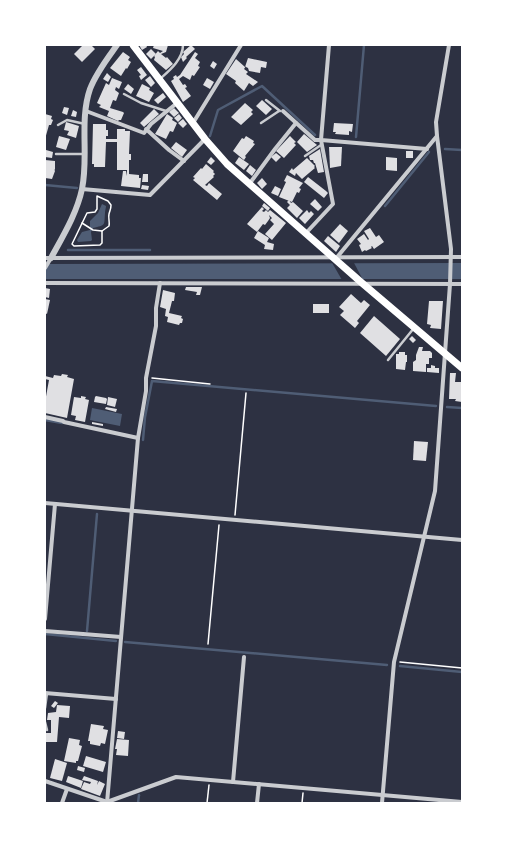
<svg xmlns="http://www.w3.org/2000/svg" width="507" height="848" font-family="Commissioner,sans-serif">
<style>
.water{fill:#4f5d75}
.pier{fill:#2d3142}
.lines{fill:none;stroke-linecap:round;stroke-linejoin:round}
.stream{stroke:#4f5d75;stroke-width:2.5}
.building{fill:#e0e0e3}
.path{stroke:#fff;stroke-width:1.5}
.service{stroke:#caccd0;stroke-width:2.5}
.minor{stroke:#caccd0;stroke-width:4}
.tertiary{stroke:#caccd0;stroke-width:6}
.secondary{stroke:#fff;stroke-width:7}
</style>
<rect width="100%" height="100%" fill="#2d3142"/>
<!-- water -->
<g class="water">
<path d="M 102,204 L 106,206 C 106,208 105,210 105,213 C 104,226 106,225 93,228 L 91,232 L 92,240 L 91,241 L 78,242 L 77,240 L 82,232 L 90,230 L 90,221 L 98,213 Z"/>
<path d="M 462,263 L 462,279 L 45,279 L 45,264 Z"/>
<path d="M 92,408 L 122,414 L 120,426 L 90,420 Z"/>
</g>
<!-- pier -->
<path class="pier" d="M 331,261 L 353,261 L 363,280 L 342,280 Z"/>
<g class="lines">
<!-- stream -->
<g class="stream">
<path d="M 210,136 L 218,110 L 262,86 L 315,135"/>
<path d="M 356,137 L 364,45"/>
<path d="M 445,149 L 462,150"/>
<path d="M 45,185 L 77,188"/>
<path d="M 385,206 L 429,152"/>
<path d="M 68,250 L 150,250"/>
<path d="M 447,407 L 462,408"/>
<path d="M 45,420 L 62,423"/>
<path d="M 143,440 L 145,417 L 152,381 L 436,406"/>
<path d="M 87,631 L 97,514"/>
<path d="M 45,634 L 116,641"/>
<path d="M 125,642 L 387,665"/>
<path d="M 400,666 L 462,672"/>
<path d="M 138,803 L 139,795"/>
</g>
</g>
<!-- building -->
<g class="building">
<path d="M 83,45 L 91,45 L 95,49 L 82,62 L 74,54 Z"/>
<path d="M 139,45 L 146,45 L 147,47 L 142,50 Z"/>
<path d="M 154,45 L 168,45 L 166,52 L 161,54 L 166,58 L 167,57 L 173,64 L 166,70 L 154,60 L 155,57 L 154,56 L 158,51 L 160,53 L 163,51 L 153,48 Z"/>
<path d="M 191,45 L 195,49 L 186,57 L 187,58 L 183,62 L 181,57 L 184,54 L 183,52 Z"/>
<path d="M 151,49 L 156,54 L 151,59 L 146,54 Z"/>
<path d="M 123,52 L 130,57 L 128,60 L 131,62 L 127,69 L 126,68 L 121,76 L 110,68 Z"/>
<path d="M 195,52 L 198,54 L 195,58 L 200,62 L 198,66 L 200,67 L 194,76 L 192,75 L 190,80 L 183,76 L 179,79 L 183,85 L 185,84 L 187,87 L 185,88 L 191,96 L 183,102 L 171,81 L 174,79 L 173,77 L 176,75 L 177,77 L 180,75 Z"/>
<path d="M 248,58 L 267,62 L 266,68 L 261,67 L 260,73 L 249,71 L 248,68 L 246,67 L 246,66 L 244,69 L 248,72 L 246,74 L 258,82 L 253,86 L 249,83 L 244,91 L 235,83 L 236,81 L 226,74 L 236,59 L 245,67 Z"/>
<path d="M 213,61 L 217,64 L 214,69 L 210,66 Z"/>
<path d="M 141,67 L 147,75 L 141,80 L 139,76 L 141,75 L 137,70 Z"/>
<path d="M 107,73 L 111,77 L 108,82 L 103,79 Z"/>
<path d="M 150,76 L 155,83 L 151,87 L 145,80 Z"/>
<path d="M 112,78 L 122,82 L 119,89 L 116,87 L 115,90 L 119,93 L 116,101 L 113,100 L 110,108 L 123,112 L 124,113 L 121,120 L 119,120 L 118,121 L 107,116 L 109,111 L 99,107 L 101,105 L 97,103 L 106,83 L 109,85 Z"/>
<path d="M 207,78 L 214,82 L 210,89 L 203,85 Z"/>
<path d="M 128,84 L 134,89 L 131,94 L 124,89 Z"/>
<path d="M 142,84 L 150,88 L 149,90 L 154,93 L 149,102 L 136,96 Z"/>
<path d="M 163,93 L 166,97 L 158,104 L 154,100 Z"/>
<path d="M 262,100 L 272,109 L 266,115 L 256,106 Z"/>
<path d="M 245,103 L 253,110 L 251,112 L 253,114 L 241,125 L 231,117 Z"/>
<path d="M 64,107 L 69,108 L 67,115 L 62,113 Z"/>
<path d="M 174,108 L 179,113 L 174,117 L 169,112 Z"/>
<path d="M 154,109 L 159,114 L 144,127 L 140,123 Z"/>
<path d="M 73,110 L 77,112 L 76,117 L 71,116 Z"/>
<path d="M 45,114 L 52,116 L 51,119 L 53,120 L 51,125 L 49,125 L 45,139 Z"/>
<path d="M 167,114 L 173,118 L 172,120 L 177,123 L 173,132 L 170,131 L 166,139 L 155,134 Z"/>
<path d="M 179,114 L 182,118 L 178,122 L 174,118 Z"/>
<path d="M 183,119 L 187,124 L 183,128 L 178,123 Z"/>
<path d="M 66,122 L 79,126 L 76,138 L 67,135 L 69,131 L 64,130 Z"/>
<path d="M 334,123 L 353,124 L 352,132 L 349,131 L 349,135 L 335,134 L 336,132 L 333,132 Z"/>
<path d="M 93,124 L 106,124 L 106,130 L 108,130 L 108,136 L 106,136 L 106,139 L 117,139 L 117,129 L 125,129 L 125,131 L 130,131 L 129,154 L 131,154 L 131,160 L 129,160 L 129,174 L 139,175 L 139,178 L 141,178 L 140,188 L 121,186 L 123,171 L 126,171 L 127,176 L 127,170 L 117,170 L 117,142 L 106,142 L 105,167 L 94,167 L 94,164 L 92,164 Z"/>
<path d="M 304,134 L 317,145 L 307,152 L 297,142 Z"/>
<path d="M 59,136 L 70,139 L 66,150 L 56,147 Z"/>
<path d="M 246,136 L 254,141 L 253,143 L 255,144 L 245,156 L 246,157 L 244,160 L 233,151 L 242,138 L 244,139 Z"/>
<path d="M 290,136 L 296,142 L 294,143 L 296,145 L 284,158 L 276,151 Z"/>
<path d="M 176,142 L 187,150 L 182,157 L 171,148 Z"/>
<path d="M 329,147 L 342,147 L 341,166 L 330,168 Z"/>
<path d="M 320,149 L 324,172 L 318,173 L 315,163 L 314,163 L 313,160 L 310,160 L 309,156 Z"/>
<path d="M 46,150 L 53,152 L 52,158 L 45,157 Z"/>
<rect x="406" y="151" width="7" height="7"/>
<path d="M 276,153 L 281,157 L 276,162 L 271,157 Z"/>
<path d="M 211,157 L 215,161 L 211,165 L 207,162 Z"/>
<path d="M 239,157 L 249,164 L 244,170 L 235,163 Z"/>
<path d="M 386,157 L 397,158 L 397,171 L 386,170 Z"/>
<path d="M 307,158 L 315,166 L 314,167 L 315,168 L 309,173 L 302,179 L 296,173 L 295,176 L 289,172 L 292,168 L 293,170 Z"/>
<path d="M 45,160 L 55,161 L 55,170 L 54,169 L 55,171 L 52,179 L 45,178 Z"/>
<path d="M 206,164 L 214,171 L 213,172 L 215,174 L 213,176 L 214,177 L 205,185 L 207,186 L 209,183 L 222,194 L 217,200 L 193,180 L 195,178 L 193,177 L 201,168 L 202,169 Z"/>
<path d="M 250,165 L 256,170 L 252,176 L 246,171 Z"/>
<path d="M 143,174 L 148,174 L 148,182 L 142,182 Z"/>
<path d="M 287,175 L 303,183 L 299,188 L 301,189 L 299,193 L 297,192 L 292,202 L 279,197 L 286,182 L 284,181 Z"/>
<path d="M 308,177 L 326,191 L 328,193 L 324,198 L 304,182 Z"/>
<path d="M 262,178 L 267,184 L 262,189 L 257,183 Z"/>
<path d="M 142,185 L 149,186 L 148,190 L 141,189 Z"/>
<path d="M 275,186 L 281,189 L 278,196 L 271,193 Z"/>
<path d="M 315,199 L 322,207 L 318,211 L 310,204 Z"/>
<path d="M 289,200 L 291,203 L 293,202 L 303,211 L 297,218 L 287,208 L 290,205 L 287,202 Z"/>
<path d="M 264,203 L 270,208 L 268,211 L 262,206 Z"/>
<path d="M 262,207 L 264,209 L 262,211 L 264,212 L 266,210 L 268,212 L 270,210 L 286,223 L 272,240 L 265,234 L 274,224 L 270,220 L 272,218 L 269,215 L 270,218 L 268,221 L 265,225 L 263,224 L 257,232 L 247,224 Z"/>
<path d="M 307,210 L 309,213 L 311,211 L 314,214 L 305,224 L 299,218 Z"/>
<path d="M 340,224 L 348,231 L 339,243 L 330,235 Z"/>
<path d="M 370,228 L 376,237 L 379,235 L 384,242 L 374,249 L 372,246 L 371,247 L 372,248 L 366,251 L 365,250 L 362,252 L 359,245 L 361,244 L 357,239 L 364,234 L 368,240 L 369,239 L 364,231 Z"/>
<path d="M 258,231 L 269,238 L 267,242 L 274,244 L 273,250 L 264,249 L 265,245 L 254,238 Z"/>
<path d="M 328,236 L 340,246 L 336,252 L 324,241 Z"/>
<path d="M 186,287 L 202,287 L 200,295 L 196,295 L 197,292 L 185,290 Z"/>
<path d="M 45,288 L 50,289 L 49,298 L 45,297 Z"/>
<path d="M 163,290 L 175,293 L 174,301 L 172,301 L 169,313 L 182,316 L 181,318 L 183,319 L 182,323 L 180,323 L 179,325 L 167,322 L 168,317 L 165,316 L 166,309 L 160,307 Z"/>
<path d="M 351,294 L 361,303 L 364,300 L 370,305 L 357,321 L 359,323 L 355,328 L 340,315 L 344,311 L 339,307 Z"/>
<path d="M 45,299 L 50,300 L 47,314 L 45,313 Z"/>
<path d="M 429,301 L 443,301 L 441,329 L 430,328 L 431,325 L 427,324 Z"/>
<rect x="313" y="304" width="16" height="9"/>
<path d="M 374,316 L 400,339 L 386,356 L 360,333 Z"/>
<path d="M 412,336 L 416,340 L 413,343 L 409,339 Z"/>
<path d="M 419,347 L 423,347 L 422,351 L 430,351 L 432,353 L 432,358 L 429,358 L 429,364 L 426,364 L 426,372 L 413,371 L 413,362 L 416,360 L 416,355 Z"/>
<path d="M 399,352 L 405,352 L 405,355 L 407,355 L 407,362 L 406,362 L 405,370 L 396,369 L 396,354 L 399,354 Z"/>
<path d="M 431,365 L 435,366 L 435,368 L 439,368 L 439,373 L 427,372 L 427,368 L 431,368 Z"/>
<path d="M 450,373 L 456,373 L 455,382 L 462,382 L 462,402 L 455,401 L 456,399 L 449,399 Z"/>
<path d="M 62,374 L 68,375 L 67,377 L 74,379 L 67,418 L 45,413 L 46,406 L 45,405 L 45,402 L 49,380 L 45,379 L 45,376 L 53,378 L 54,375 L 61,376 Z"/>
<path d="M 81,396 L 86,397 L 85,399 L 89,400 L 85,422 L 75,420 L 76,416 L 71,415 L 74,397 L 81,398 Z"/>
<path d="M 96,396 L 106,398 L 107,399 L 106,404 L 94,402 L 95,397 Z"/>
<path d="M 108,397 L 117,399 L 115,407 L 107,405 Z"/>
<path d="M 106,407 L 117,409 L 116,412 L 105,409 Z"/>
<path d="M 92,422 L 103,424 L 103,426 L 92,424 Z"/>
<path d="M 414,441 L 428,442 L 426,461 L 413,460 Z"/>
<path d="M 55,701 L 58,703 L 54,708 L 51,706 Z"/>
<path d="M 57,705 L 70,706 L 69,718 L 59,717 L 57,742 L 45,742 L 45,733 L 51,733 L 51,720 L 47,720 L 48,713 L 56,712 Z"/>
<path d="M 91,724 L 104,726 L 103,729 L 108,730 L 105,744 L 101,743 L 100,746 L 90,744 L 90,741 L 88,741 Z"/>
<path d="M 118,731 L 125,732 L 124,739 L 117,738 Z"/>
<path d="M 69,738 L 80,740 L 79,745 L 82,746 L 78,761 L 76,761 L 76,763 L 64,761 Z"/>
<path d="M 117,739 L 129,740 L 128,756 L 116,755 L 117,749 L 115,749 Z"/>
<path d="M 86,756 L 106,762 L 103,772 L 83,766 Z"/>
<path d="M 55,759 L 67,763 L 62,781 L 50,778 Z"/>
<path d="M 78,766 L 85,768 L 84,772 L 77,770 Z"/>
<path d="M 68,776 L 83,781 L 81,788 L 66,782 Z"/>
<path d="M 84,776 L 98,781 L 97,785 L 99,781 L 105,784 L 100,796 L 81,789 L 84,782 L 90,784 L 91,782 L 82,780 Z"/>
</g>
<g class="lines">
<!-- path -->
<g class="path">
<path d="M 97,196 L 108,201 L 111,205 C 111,209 110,210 109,214 C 108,218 110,222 109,226 L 102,231 L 102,243 L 100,245 L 74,246 L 72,244 L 87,213 L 95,212 L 97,209 Z"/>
<path d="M 82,223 L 93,230 L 102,231"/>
<path d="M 152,378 L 210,384"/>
<path d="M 235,515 L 246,393"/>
<path d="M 208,644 L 219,525"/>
<path d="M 400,662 L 462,668"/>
<path d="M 207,803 L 209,785"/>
<path d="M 302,803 L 303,793"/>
</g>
<!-- service -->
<g class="service">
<path d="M 161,78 C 170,70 183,59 183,45"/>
<path d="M 124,94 L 141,103 L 166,111"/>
<path d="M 266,100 L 280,111"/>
<path d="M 261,123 L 279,111"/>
<path d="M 58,125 L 67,120 L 85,124"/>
<path d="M 56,154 L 84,154"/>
<path d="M 305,156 L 321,145"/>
<path d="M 388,360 L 414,328"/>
<path d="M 45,708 L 47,693"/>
<path d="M 45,722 L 47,730"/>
</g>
<!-- minor -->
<g class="minor">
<path d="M 329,45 L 321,140 L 427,149"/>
<path d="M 86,111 L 144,133 L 151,124 L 177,103"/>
<path d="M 283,111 L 315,140 L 321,140 L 333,204 L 306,233"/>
<path d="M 193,123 L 241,45"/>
<path d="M 146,129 L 169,150 L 184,161"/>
<path d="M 250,183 L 275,149 L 296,123"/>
<path d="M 82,189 L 150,195 L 205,139"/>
<path d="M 338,256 L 437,136"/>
<path d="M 45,258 L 462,257"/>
<path d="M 45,268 L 51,258"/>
<path d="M 45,283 L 462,284"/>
<path d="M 45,417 L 63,421 L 64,422 L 138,438"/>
<path d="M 45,503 L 462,540"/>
<path d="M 45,619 L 55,504"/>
<path d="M 45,631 L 121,637"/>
<path d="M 45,693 L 116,699"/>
<path d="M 45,781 L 107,802 L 176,777 L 462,802"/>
<path d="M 233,782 L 244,657"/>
<path d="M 62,803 L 67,789"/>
<path d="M 107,803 L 138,438 L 146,391 L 146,378 L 156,326 L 156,308 L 160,283"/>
<path d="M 257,803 L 259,784"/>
<path d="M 382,803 L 394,662 L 435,491 L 450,284 L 451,249 L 437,136 L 436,122 L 449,45"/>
</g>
<!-- tertiary -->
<path class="tertiary" d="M 51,258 C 63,236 77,213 82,189 C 89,156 79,121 90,89 C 96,73 107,59 117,45"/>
<!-- secondary -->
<path class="secondary" d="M 133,45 L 205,139 L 227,164 L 362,283 L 462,368"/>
</g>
<!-- border -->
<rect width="507" height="848" fill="none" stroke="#ffffff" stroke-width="92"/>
</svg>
